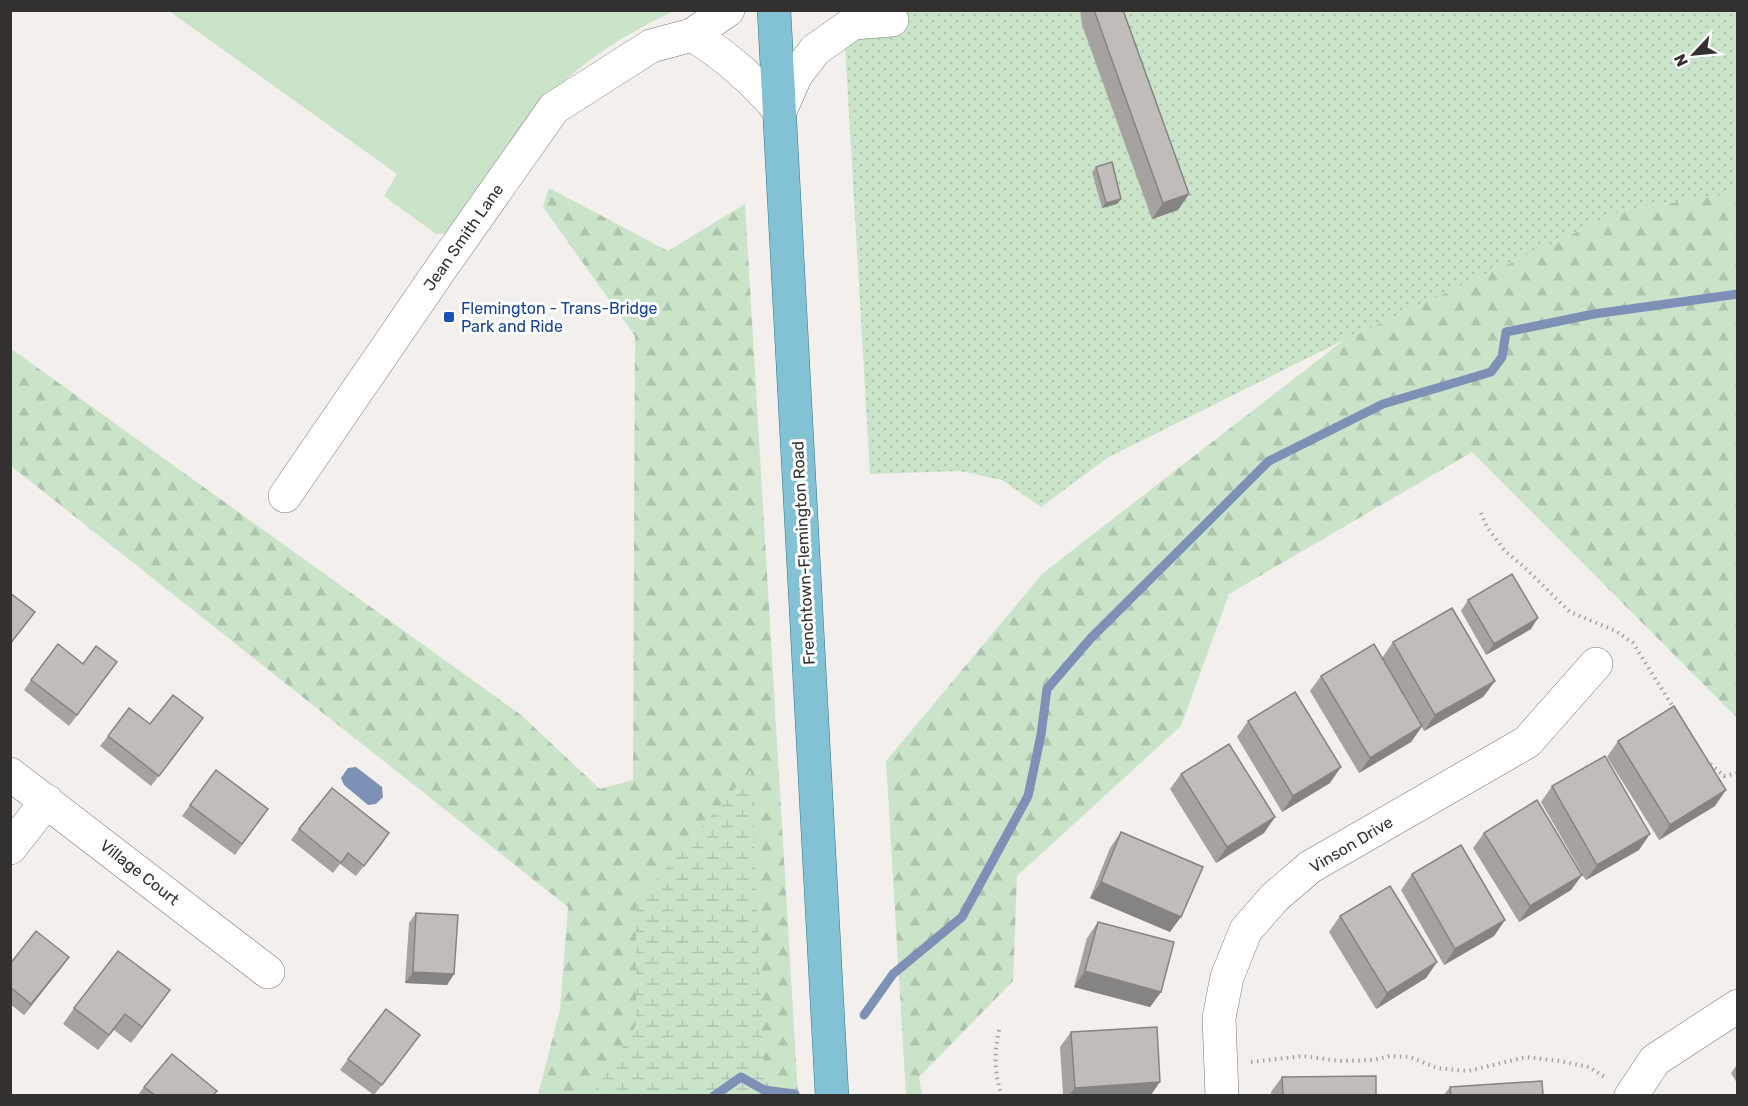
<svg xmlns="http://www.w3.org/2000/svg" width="1748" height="1106" font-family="Rubik,sans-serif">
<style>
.grass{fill:#cae4c9}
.forest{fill:url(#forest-firs)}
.wetland{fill:url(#wetland-marsh)}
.park{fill:url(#park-dots)}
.water{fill:#7d91b7}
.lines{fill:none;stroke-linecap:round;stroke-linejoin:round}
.stream{stroke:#7d91b7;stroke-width:9}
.minor-casing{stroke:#7c7977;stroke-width:34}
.major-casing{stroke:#2f7588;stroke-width:34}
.path{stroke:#a5a3a0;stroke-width:4;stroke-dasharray:1.5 4.5;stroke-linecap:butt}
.minor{stroke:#fff;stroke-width:33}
.major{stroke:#82c2d4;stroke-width:33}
.wall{fill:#a5a2a0}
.shaded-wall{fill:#868482}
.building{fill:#c0bcba;stroke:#868482;stroke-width:1.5}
.transit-dot{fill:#1a4fb4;stroke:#fff;stroke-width:2}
.labels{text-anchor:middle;stroke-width:6;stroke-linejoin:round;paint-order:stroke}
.street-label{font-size:16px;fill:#32312f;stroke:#fff}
.transit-label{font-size:16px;fill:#164399;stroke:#fff;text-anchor:start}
</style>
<defs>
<pattern id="forest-firs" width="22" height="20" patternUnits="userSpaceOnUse" patternTransform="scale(1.5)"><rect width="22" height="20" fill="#cae4c9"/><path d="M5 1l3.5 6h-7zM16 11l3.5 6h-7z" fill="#aec4ad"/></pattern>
<pattern id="wetland-marsh" width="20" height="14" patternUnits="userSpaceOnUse" patternTransform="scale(1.5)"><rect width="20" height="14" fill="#cae4c9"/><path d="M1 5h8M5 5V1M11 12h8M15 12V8" fill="none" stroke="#aec4ad"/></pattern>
<pattern id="park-dots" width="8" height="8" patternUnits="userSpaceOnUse" patternTransform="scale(1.5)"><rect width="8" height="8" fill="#cae4c9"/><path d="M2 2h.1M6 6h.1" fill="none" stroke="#aec4ad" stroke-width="1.8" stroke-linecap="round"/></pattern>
</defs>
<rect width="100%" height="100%" fill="#f2efec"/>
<!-- grass -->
<path class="grass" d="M 169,11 L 674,11 C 630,32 585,58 552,94 L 449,233 L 436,234 L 384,196 L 397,174 Z"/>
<!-- forest -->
<g class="forest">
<path d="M 549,188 L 668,251 L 745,204 L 798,1095 L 538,1095 L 560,1010 L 568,907 L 11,466 L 10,348 L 521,715 L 600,789 L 633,780 L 635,336 L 543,207 Z"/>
<path d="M 1737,193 L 1737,718 L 1472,452 L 1229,594 L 1181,726 L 1017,876 L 1013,981 L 919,1077 L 922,1095 L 906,1095 L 886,761 L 1043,573 L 1344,340 L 1624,210 Z"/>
</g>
<!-- wetland -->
<path class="wetland" d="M 751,770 L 765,1095 L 592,1095 L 636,1025 L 636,903 Z"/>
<!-- park -->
<path class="park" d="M 843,11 L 1737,11 L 1737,193 L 1624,210 L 1344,340 L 1107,458 L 1041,507 L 1002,480 L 960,471 L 870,474 Z"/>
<!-- water -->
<path class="water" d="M 356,767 L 382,787 L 383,797 L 376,804 L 368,805 L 344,785 L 341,778 L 348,768 Z"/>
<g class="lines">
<!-- stream -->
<g class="stream">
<path d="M 864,1015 L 893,974 L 962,917 L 1028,796 L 1041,735 L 1047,689 L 1091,638 L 1269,461 L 1383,404 L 1491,372 L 1502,357 L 1506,332 L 1594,314 L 1738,294"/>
<path d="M 714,1096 L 741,1077 L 764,1090 L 795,1094"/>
</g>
<!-- minor casing -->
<g class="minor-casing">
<g id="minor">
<path d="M 692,35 C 727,56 753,80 780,111 L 796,75 L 815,50 L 853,23 L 892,20"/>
<path d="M 285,496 L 442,267 L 554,108 L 651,46 L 692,35 L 728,10"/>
<path d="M 10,774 L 268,972"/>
<path d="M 10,848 L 47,801"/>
<path d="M 1222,1096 L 1219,1018 L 1227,977 L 1246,930 L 1275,897 L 1310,867 L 1527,742 L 1596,664"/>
<path d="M 1631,1096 L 1655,1060 L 1738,1006"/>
</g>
</g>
<!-- major casing -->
<g class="major-casing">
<path id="major" d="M 774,10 L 832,1096"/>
</g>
<!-- path -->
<g class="path">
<path d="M 1481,513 L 1487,527 L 1504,550 L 1524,567 L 1570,612 L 1616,631 L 1633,643 L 1675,710"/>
<path d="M 1706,760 L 1724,776 L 1738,773"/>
<path d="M 999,1030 C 994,1053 994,1073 1002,1096"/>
<path d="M 1251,1062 L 1303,1056 L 1340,1061 L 1373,1060 L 1390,1056 L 1410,1057 L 1437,1068 L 1468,1071 L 1526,1057 L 1559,1061 L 1589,1067 L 1606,1078"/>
</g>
<!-- minor -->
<use href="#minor" class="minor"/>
<!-- major -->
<use href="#major" class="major"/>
</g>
<!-- wall -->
<g class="wall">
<path d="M 1080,10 L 1123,10 L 1189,194 L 1178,210 L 1152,219 L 1082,25 Z"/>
<path d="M 1096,167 L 1121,199 L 1117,204 L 1102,208 L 1092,172 Z"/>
<path d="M 1468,600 L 1531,629 L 1486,655 L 1461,611 Z"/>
<path d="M 1393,642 L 1495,681 L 1483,697 L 1424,731 L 1422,727 L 1411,742 L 1359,773 L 1310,691 L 1321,676 L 1382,658 Z"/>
<path d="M 83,664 L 109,673 L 69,726 L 24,690 L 31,680 Z"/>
<path d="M 1248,721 L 1330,783 L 1282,812 L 1237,737 Z"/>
<path d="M 150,724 L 195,729 L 151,786 L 100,746 L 108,736 Z"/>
<path d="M 1618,741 L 1715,806 L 1659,840 L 1607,757 Z"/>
<path d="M 216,770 L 268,809 L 235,855 L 182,816 Z"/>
<path d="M 1181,774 L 1275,817 L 1264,833 L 1216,863 L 1170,789 Z"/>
<path d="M 1552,786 L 1639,850 L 1586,880 L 1582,875 L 1571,890 L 1519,922 L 1473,848 L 1484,833 L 1582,873 L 1541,802 Z"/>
<path d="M 299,829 L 389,833 L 356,876 L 340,864 L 333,873 L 291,840 Z"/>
<path d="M 1121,832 L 1170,932 L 1090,898 L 1110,848 Z"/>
<path d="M 1412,874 L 1505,920 L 1494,936 L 1444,965 L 1401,890 Z"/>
<path d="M 416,913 L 454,974 L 447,985 L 405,983 L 409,923 Z"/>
<path d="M 1340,916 L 1437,962 L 1426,978 L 1376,1009 L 1329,932 Z"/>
<path d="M 1098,922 L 1161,992 L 1150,1007 L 1074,987 L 1087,938 Z"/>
<path d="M 10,964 L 61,968 L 24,1015 L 10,1004 Z"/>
<path d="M 159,1005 L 131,1043 L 114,1030 L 98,1050 L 63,1024 L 74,1008 Z"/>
<path d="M 1071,1032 L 1151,1095 L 1063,1095 L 1060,1047 Z"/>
<path d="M 412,1046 L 374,1095 L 340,1070 L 348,1059 Z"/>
<path d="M 1737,1065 L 1737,1083 L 1731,1073 Z"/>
<path d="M 1282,1077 L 1376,1095 L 1271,1095 L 1271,1092 Z"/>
<path d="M 144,1087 L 213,1095 L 138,1095 Z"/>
<path d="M 1450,1087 L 1543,1095 L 1444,1095 Z"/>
</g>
<!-- shaded-wall -->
<g class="shaded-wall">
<path d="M 1189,194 L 1178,210 L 1152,219 L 1163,203 Z"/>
<path d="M 1121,199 L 1117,204 L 1102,208 L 1106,203 Z"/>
<path d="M 1538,618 L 1531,629 L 1486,655 L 1494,644 Z"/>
<path d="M 1495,681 L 1483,697 L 1424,731 L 1435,715 Z"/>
<path d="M 1422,726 L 1411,742 L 1359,773 L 1370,758 Z"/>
<path d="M 1341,767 L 1330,783 L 1282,812 L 1293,796 Z"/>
<path d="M 1726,790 L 1715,806 L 1659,840 L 1670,825 Z"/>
<path d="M 1275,817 L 1264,833 L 1216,863 L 1227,847 Z"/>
<path d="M 389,833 L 382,844 L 356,876 L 364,866 Z"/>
<path d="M 1650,834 L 1639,850 L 1586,880 L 1597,865 Z"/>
<path d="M 1582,875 L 1571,890 L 1519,922 L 1530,906 Z"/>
<path d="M 1101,882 L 1181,917 L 1170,932 L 1090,898 Z"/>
<path d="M 1505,920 L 1494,936 L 1444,965 L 1455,949 Z"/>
<path d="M 69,957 L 61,968 L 24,1015 L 31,1004 Z"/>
<path d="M 1437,962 L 1426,978 L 1376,1009 L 1387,993 Z"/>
<path d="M 1085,971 L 1161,992 L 1150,1007 L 1074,987 Z"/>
<path d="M 413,972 L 454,974 L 447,985 L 405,983 Z"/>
<path d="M 170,990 L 159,1005 L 131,1043 L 142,1027 Z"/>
<path d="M 1160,1082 L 1151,1095 L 1069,1095 L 1075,1088 Z"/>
</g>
<!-- building -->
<g class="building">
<path d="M 1094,10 L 1123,10 L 1189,194 L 1163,203 Z"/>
<path d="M 1112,162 L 1121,199 L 1106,203 L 1096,167 Z"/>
<path d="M 1512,574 L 1538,618 L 1494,644 L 1468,600 Z"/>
<path d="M 10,593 L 35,612 L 10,644 Z"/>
<path d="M 1452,608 L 1495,681 L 1435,715 L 1393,642 Z"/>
<path d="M 58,644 L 83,664 L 96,646 L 117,662 L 77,715 L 31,680 Z"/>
<path d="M 1374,644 L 1422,726 L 1370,758 L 1321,676 Z"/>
<path d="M 1295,692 L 1341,767 L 1293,796 L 1248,721 Z"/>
<path d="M 173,695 L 203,718 L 159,776 L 108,736 L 129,708 L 150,724 Z"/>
<path d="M 1674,706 L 1726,790 L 1670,825 L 1618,741 Z"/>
<path d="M 1229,744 L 1275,817 L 1227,847 L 1181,774 Z"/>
<path d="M 1605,756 L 1650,834 L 1597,865 L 1552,786 Z"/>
<path d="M 216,770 L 268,809 L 242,844 L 190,805 Z"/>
<path d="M 332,788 L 389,833 L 364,866 L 348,853 L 341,863 L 299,829 Z"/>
<path d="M 1537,800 L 1582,875 L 1530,906 L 1484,833 Z"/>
<path d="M 1121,832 L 1203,867 L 1181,917 L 1101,882 Z"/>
<path d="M 1461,845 L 1505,920 L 1455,949 L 1412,874 Z"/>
<path d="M 1390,886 L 1437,962 L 1387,993 L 1340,916 Z"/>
<path d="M 416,913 L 458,915 L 454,974 L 413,972 Z"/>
<path d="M 1098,922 L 1174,942 L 1161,992 L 1085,971 Z"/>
<path d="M 36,931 L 69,957 L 31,1004 L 10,987 L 10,964 Z"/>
<path d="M 118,951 L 170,990 L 142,1027 L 125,1014 L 109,1035 L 74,1008 Z"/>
<path d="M 386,1009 L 420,1035 L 382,1085 L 348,1059 Z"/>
<path d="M 1157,1027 L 1160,1082 L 1075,1088 L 1071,1032 Z"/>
<path d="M 172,1054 L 217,1091 L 213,1095 L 155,1095 L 144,1087 Z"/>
<path d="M 1376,1076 L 1376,1095 L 1283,1095 L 1282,1077 Z"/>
<path d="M 1542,1081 L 1543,1095 L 1451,1095 L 1450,1087 Z"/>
</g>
<!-- markers -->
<rect class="transit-dot" x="443" y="311" width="12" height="12" rx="3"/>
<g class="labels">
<!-- street labels -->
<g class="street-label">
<text transform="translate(463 237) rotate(-55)" y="6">Jean Smith Lane</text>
<text transform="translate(803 553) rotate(-93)" y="6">Frenchtown-Flemington Road</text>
<text transform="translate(1351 844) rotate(-31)" y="6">Vinson Drive</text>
<text transform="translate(140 872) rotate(38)" y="6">Village Court</text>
</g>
<!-- transit labels -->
<g class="transit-label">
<text x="461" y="314">Flemington - Trans-Bridge<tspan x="461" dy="18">Park and Ride</tspan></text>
</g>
</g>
<!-- border -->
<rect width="1748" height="1106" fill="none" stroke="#32312f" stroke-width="24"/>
<!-- north arrow -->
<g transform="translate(1694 54) rotate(244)" stroke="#ffffff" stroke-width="4.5" paint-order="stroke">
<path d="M0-4.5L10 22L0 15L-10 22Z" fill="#32312f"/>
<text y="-9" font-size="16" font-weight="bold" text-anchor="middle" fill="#32312f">N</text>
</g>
</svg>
